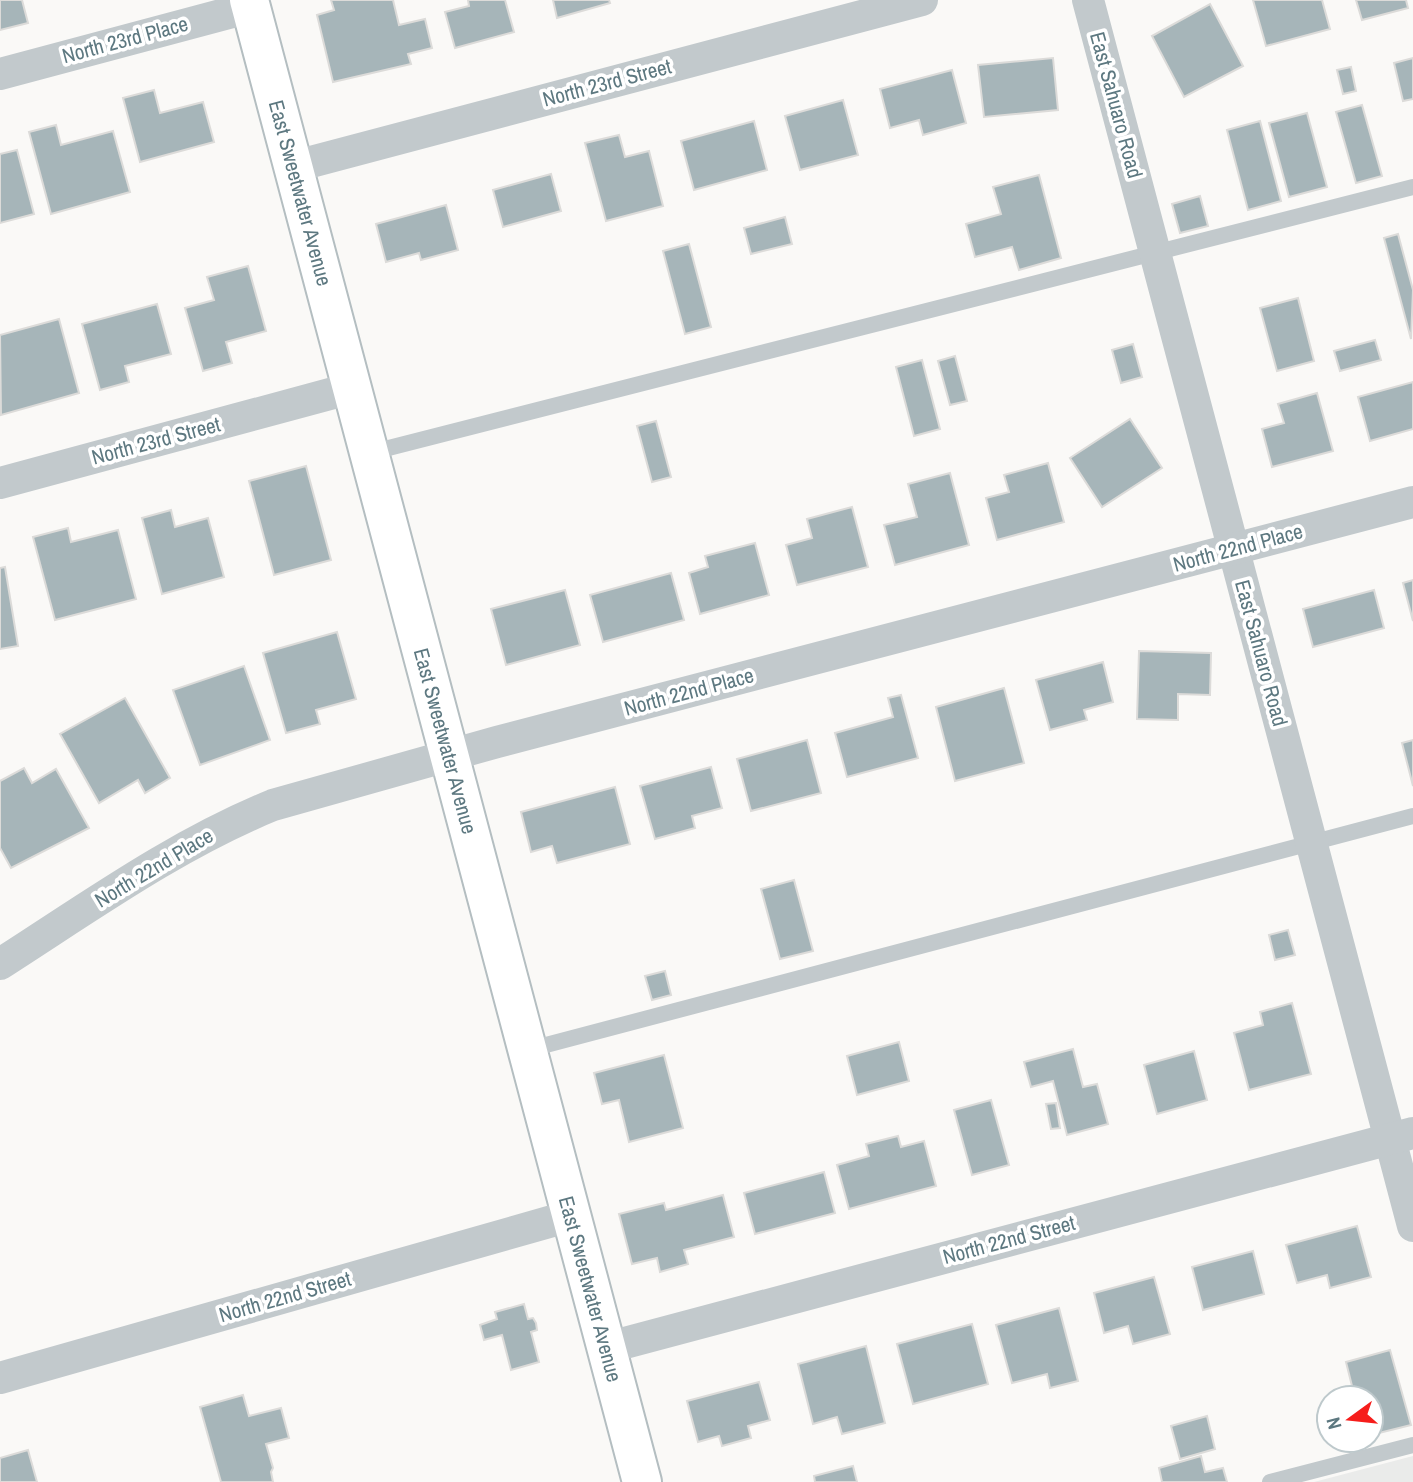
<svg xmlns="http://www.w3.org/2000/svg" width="1413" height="1482" font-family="'Archivo Narrow',sans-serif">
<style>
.built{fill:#eaebea}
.building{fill:#a6b5b9;stroke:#dcdbd9;stroke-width:2}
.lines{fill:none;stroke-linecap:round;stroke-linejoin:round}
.secondary-casing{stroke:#b4bec1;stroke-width:42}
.lane{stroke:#c2c9cc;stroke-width:16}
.street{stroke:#c2c9cc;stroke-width:32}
.secondary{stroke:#fff;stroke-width:38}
.labels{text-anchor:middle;stroke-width:7;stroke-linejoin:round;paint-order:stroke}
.street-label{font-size:21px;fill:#5d7880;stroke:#fff}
</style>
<rect width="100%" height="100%" fill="#faf9f7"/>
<!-- built -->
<path class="built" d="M 1413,1456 L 1413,1482 L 1314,1482 Z"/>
<!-- building -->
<g class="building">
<path d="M 0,0 L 22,0 L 28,23 L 0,30 Z"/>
<path d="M 331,0 L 393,0 L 399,25 L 425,19 L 432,48 L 408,54 L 411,64 L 333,82 L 317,15 L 334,10 Z"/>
<path d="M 468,0 L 505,0 L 514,32 L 455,48 L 445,12 L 469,6 Z"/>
<path d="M 553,0 L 609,0 L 610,3 L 557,18 Z"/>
<path d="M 1253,0 L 1322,0 L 1330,29 L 1266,46 Z"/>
<path d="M 1356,0 L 1406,0 L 1408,8 L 1362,20 Z"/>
<path d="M 1210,4 L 1243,66 L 1184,97 L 1152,36 Z"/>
<path d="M 1053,58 L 1058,110 L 984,117 L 978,65 Z"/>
<path d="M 1413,58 L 1413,99 L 1403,101 L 1394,63 Z"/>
<path d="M 1351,67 L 1356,91 L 1343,94 L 1337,70 Z"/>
<path d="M 952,70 L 966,123 L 923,135 L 919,120 L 890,128 L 880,89 Z"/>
<path d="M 154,90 L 160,113 L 203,102 L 214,142 L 140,162 L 123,98 Z"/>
<path d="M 843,100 L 858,155 L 800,170 L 785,116 Z"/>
<path d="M 1362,105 L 1382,176 L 1356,183 L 1336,112 Z"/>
<path d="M 1307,113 L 1327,187 L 1289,197 L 1269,123 Z"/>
<path d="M 754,121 L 767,170 L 694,190 L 681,141 Z"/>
<path d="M 1260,121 L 1281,201 L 1248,210 L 1227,130 Z"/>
<path d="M 56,125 L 61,145 L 113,131 L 130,192 L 51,214 L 29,132 Z"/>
<path d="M 619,135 L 625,157 L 649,151 L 663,206 L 606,221 L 585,143 Z"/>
<path d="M 17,150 L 34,214 L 0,223 L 0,154 Z"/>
<path d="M 551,174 L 561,211 L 503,227 L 493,190 Z"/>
<path d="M 1039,175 L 1061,258 L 1019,270 L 1012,247 L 975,257 L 966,224 L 1001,214 L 993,187 Z"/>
<path d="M 1200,196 L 1208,226 L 1180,233 L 1172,204 Z"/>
<path d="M 446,205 L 458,250 L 421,260 L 419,253 L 386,262 L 376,224 Z"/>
<path d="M 785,217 L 792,244 L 751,254 L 744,228 Z"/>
<path d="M 1398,234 L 1413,290 L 1411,339 L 1384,238 Z"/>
<path d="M 689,244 L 711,327 L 685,334 L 663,251 Z"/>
<path d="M 248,266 L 266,331 L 226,342 L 232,363 L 203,371 L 185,308 L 214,300 L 207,277 Z"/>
<path d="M 1298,298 L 1314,361 L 1277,371 L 1260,308 Z"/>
<path d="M 157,304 L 171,354 L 125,366 L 129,382 L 100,390 L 82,324 Z"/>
<path d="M 59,319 L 79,393 L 1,415 L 0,335 Z"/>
<path d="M 1375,340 L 1381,360 L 1340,371 L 1334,351 Z"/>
<path d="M 1133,344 L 1142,377 L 1121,383 L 1112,350 Z"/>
<path d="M 955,356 L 967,401 L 950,405 L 938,361 Z"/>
<path d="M 922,360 L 940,429 L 914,436 L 896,367 Z"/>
<path d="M 1413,382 L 1413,429 L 1370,441 L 1358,397 Z"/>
<path d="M 1317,393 L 1333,451 L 1272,467 L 1262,429 L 1284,423 L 1278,404 Z"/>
<path d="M 1130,419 L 1162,468 L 1102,507 L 1070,458 Z"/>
<path d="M 656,421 L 671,477 L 652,482 L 637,426 Z"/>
<path d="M 1048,463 L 1064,522 L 997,540 L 986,498 L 1009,492 L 1004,475 Z"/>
<path d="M 306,466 L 331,560 L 274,575 L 249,481 Z"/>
<path d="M 950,473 L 969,545 L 895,565 L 884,525 L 917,517 L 908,484 Z"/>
<path d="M 852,507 L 868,567 L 797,585 L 786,545 L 812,538 L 807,519 Z"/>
<path d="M 171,510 L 175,527 L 208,518 L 224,577 L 162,594 L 142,518 Z"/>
<path d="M 68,528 L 71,542 L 118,530 L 136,599 L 55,620 L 33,537 Z"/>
<path d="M 755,543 L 769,595 L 700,614 L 689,573 L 708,567 L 705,556 Z"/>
<path d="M 5,567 L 18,646 L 0,649 L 0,568 Z"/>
<path d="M 671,573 L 684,620 L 603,642 L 590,595 Z"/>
<path d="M 1413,580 L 1413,621 L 1403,583 Z"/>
<path d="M 565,590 L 580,645 L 506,665 L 491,609 Z"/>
<path d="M 1374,590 L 1384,628 L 1313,647 L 1303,609 Z"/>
<path d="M 337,632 L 356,699 L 316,710 L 320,724 L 286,733 L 263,653 Z"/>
<path d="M 1139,651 L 1211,653 L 1210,695 L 1178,694 L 1178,720 L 1137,719 Z"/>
<path d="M 1103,662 L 1113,702 L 1084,710 L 1087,720 L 1050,730 L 1036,680 Z"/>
<path d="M 244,666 L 270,740 L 200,765 L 173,690 Z"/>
<path d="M 1004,688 L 1024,763 L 955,781 L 936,707 Z"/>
<path d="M 901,695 L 918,758 L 847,777 L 835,733 L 893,717 L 888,698 Z"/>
<path d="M 125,698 L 170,778 L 145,793 L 138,780 L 99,803 L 60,734 Z"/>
<path d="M 807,740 L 821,793 L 751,811 L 737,759 Z"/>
<path d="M 1413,740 L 1413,786 L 1402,743 Z"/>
<path d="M 711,767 L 722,808 L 692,816 L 695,828 L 655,839 L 640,786 Z"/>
<path d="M 24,768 L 32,783 L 56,769 L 89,828 L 11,868 L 0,848 L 0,781 Z"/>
<path d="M 615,787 L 630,844 L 557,863 L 552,846 L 531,852 L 521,812 Z"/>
<path d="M 794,880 L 813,951 L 780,959 L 761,889 Z"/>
<path d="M 1288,930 L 1295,955 L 1275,960 L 1269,935 Z"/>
<path d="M 665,971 L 671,995 L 652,1000 L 645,976 Z"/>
<path d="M 1292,1003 L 1311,1074 L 1249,1090 L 1234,1033 L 1263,1025 L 1260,1012 Z"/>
<path d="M 899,1042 L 909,1081 L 857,1095 L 847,1056 Z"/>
<path d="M 1073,1049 L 1083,1087 L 1097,1084 L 1108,1124 L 1067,1135 L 1053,1081 L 1031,1087 L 1024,1062 Z"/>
<path d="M 1194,1051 L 1207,1100 L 1157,1114 L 1144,1065 Z"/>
<path d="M 664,1055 L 683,1128 L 629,1142 L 619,1100 L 602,1104 L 594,1073 Z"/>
<path d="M 991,1100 L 1009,1165 L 972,1175 L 954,1110 Z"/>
<path d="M 1056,1103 L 1060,1128 L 1051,1129 L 1046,1104 Z"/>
<path d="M 898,1136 L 901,1147 L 924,1141 L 936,1186 L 849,1209 L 837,1165 L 869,1156 L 866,1144 Z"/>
<path d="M 824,1172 L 835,1213 L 755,1234 L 744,1193 Z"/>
<path d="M 723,1195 L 734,1237 L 684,1250 L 688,1264 L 660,1272 L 657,1258 L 632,1264 L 619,1214 L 664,1203 L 666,1210 Z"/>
<path d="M 1357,1226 L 1371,1277 L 1330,1288 L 1327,1275 L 1297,1283 L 1286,1245 Z"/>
<path d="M 1253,1251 L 1264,1294 L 1203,1310 L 1192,1267 Z"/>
<path d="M 1154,1277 L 1170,1334 L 1133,1344 L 1128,1326 L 1104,1333 L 1094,1293 Z"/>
<path d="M 524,1304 L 528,1319 L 533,1318 L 536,1323 L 537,1330 L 531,1332 L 539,1362 L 511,1370 L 502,1335 L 484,1340 L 480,1325 L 497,1319 L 495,1312 Z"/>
<path d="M 1059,1308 L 1078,1381 L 1050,1388 L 1047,1374 L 1012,1383 L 996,1325 Z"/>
<path d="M 972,1324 L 988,1384 L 913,1404 L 897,1344 Z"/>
<path d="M 866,1346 L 885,1423 L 842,1434 L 837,1417 L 813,1424 L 798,1364 Z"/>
<path d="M 1390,1350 L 1411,1425 L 1371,1435 L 1371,1398 L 1355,1398 L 1346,1362 Z"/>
<path d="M 759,1382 L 770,1420 L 748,1426 L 751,1438 L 722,1446 L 719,1436 L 698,1442 L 687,1401 Z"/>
<path d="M 243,1395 L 249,1416 L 281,1408 L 289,1438 L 266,1444 L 273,1468 L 271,1472 L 273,1482 L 221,1482 L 200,1407 Z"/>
<path d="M 1207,1416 L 1215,1449 L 1180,1459 L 1171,1426 Z"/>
<path d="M 28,1450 L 37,1482 L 0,1482 L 0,1458 Z"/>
<path d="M 1201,1456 L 1205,1472 L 1223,1468 L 1227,1482 L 1162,1482 L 1159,1468 Z"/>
<path d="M 853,1466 L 857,1482 L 815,1482 L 814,1476 Z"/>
</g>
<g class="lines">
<!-- secondary casing -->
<g class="secondary-casing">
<path id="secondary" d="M 249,0 L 642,1482"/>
</g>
<!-- lane -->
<g class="lane">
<path d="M 369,453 L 1413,187"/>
<path d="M 527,1050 L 1413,816"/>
<path d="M 1270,1482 L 1413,1445"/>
</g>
<!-- street -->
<g class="street">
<path d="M 1088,0 L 1413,1226"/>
<path d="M 0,74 L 251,7"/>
<path d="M 292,167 L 922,0"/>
<path d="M 0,483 L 352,388"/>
<path d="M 0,964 C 89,907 175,845 273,805 L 497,742 L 1413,502"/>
<path d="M 606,1348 L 1413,1133"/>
<path d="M 0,1378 L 570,1216"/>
</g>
<!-- secondary -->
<use href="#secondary" class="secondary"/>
</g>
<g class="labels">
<!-- street labels -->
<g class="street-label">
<text transform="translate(125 40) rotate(-15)" y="7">North 23rd Place</text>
<text transform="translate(607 83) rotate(-15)" y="7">North 23rd Street</text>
<text transform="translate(1116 105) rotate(75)" y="7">East Sahuaro Road</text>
<text transform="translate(300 193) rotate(75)" y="7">East Sweetwater Avenue</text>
<text transform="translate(156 441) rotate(-15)" y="7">North 23rd Street</text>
<text transform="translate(1238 548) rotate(-15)" y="7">North 22nd Place</text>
<text transform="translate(1261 653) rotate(75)" y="7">East Sahuaro Road</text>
<text transform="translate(689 692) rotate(-15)" y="7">North 22nd Place</text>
<text transform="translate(445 741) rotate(75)" y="7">East Sweetwater Avenue</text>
<text transform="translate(154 868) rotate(-31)" y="7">North 22nd Place</text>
<text transform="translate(1009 1240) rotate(-15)" y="7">North 22nd Street</text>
<text transform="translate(590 1289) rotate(75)" y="7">East Sweetwater Avenue</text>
<text transform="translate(285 1297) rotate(-16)" y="7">North 22nd Street</text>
</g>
</g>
<!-- north arrow -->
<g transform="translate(1350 1419) rotate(255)"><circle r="33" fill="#ffffff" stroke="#bec9cc" stroke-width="2"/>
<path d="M0-5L12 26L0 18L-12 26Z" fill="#f61d1b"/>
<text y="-10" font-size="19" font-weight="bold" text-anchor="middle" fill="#5d7880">N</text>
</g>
</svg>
